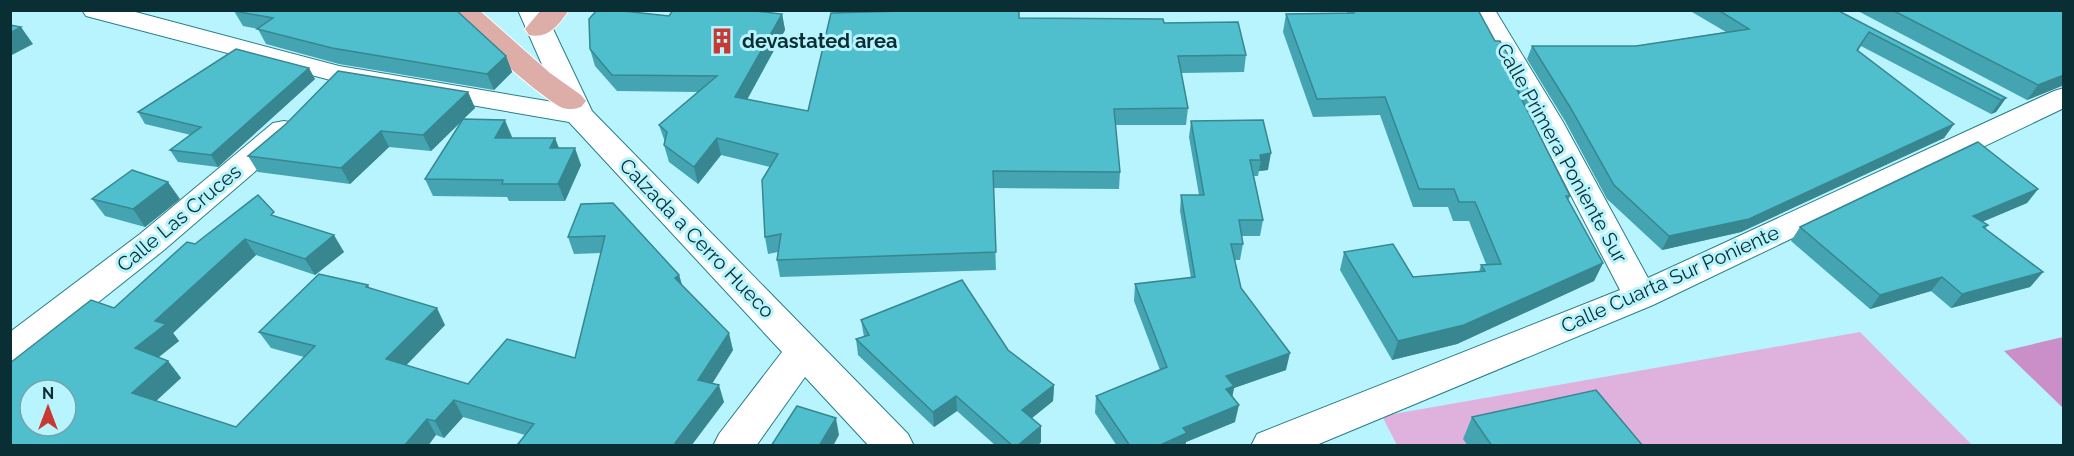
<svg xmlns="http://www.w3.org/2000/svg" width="2074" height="456" font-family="Raleway,sans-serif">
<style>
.green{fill:#deb2dc}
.forest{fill:#ca8ec9}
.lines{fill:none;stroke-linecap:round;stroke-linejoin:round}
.minor-casing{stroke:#277e8a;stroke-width:2}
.primary-casing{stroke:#fff;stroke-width:2}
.minor{fill:#fff;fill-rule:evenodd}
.primary{fill:#ddada8;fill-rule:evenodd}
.wall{fill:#44a4b1}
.shaded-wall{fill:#378690}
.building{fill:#4fbfce;stroke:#378690;stroke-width:1.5;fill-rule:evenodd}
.labels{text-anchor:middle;stroke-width:6;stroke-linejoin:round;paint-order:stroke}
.poi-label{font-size:20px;font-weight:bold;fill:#092e33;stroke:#b8f4fd;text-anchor:start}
.street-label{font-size:20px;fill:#092e33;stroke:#b8f4fd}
</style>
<rect width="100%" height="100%" fill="#b8f4fd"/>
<!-- green -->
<path class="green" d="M 1860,332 L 1972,445 L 1397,445 L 1382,416 Z"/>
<!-- forest -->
<path class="forest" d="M 2063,337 L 2064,337 L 2063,408 L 2004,351 Z"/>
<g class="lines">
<!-- minor casing -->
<g class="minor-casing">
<g id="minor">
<path d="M 82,10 L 128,10 L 339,66 L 559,103 L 518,10 L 544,10 L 592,111 L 908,434 L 914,446 L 869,446 L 805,377 L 756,446 L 713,446 L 719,434 L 782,352 L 569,122 L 338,82 L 86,16 Z"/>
<path d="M 1469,10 L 1495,10 L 1563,122 L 1648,278 L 2054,91 L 2064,88 L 2064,108 L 1653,305 L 1314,446 L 1251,446 L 1257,434 L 1620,290 L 1533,122 Z"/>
<path d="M 284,121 L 295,123 L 299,130 L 295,137 L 164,250 L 23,362 L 10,366 L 10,332 L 140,234 L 273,123 Z"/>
</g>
</g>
<!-- primary casing -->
<g class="primary-casing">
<g id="primary">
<path d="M 450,10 L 479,10 L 550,73 L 581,95 L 586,101 L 581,107 C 575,109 570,110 563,108 C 545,101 462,28 450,10 Z"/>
<path d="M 541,10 L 569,10 C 558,26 548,39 529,35 L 525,29 Z"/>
</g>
</g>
<!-- minor -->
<use href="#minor" class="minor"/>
<!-- primary -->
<use href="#primary" class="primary"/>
</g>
<!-- wall -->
<g class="wall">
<path d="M 1347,10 L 1478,10 L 1495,41 L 1542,113 L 1536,128 L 1570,196 L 1568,201 L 1603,263 L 1594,281 L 1457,344 L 1392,360 L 1340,270 L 1344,252 L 1413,277 L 1479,272 L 1481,265 L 1486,264 L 1469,221 L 1453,221 L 1448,207 L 1413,207 L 1380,115 L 1313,117 L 1283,32 L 1286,14 L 1347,13 Z"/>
<path d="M 1693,10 L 1837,10 L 2006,98 L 1996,112 L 1991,114 L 1861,46 L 1858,51 L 1954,124 L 1944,138 L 1741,232 L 1662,250 L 1607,199 L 1565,121 L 1527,59 L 1532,46 L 1636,46 L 1726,32 L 1692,12 Z"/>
<path d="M 1856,10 L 2064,10 L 2064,85 L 2027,100 Z"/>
<path d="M 234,11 L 506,56 L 512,72 L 494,90 L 339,64 L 266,44 L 258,29 L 243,26 Z"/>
<path d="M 782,14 L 785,30 L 747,100 L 808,111 L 1020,18 L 1164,23 L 1246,55 L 1244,72 L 1181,73 L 1188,108 L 1186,125 L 1115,125 L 1120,172 L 1119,189 L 993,188 L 996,270 L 780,277 L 777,260 L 778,252 L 768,254 L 765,237 L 770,167 L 721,155 L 698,184 L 669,162 L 664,145 L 665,142 L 659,125 L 698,92 L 617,91 L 595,66 L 590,49 L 669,16 Z"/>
<path d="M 315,79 L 218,167 L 178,162 L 170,150 L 191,135 L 145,124 L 138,112 Z"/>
<path d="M 468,92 L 475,108 L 463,119 L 512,137 L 512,138 L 555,138 L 559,148 L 581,165 L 565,201 L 509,201 L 507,197 L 433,196 L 425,179 L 462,121 L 431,151 L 389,147 L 350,184 L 258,172 L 248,156 Z"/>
<path d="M 1263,120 L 1268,170 L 1259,171 L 1258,176 L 1254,176 L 1263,220 L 1260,236 L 1242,236 L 1243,244 L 1240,260 L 1235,260 L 1241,288 L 1286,370 L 1234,388 L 1232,397 L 1235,422 L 1186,442 L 1185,446 L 1117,446 L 1095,413 L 1096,396 L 1160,370 L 1134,301 L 1135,284 L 1191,278 L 1180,211 L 1181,195 L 1199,195 L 1189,137 L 1191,121 Z"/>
<path d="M 2038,189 L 2027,203 L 1982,222 L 1988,225 L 1985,229 L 2043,272 L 2030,287 L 1951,308 L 1931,291 L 1870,309 L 1791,241 L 1800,227 Z"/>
<path d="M 92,199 L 180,199 L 145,227 L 105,216 Z"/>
<path d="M 581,204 L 679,275 L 682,285 L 733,350 L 712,383 L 724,402 L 691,446 L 519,446 L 518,444 L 525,435 L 463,417 L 444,438 L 436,435 L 10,446 L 195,244 L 277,217 L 344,252 L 315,275 L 256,255 L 173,333 L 179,341 L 158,357 L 168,361 L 181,378 L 156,401 L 236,427 L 304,357 L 271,348 L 259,332 L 368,285 L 370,288 L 445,325 L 406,365 L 468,384 L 575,358 L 601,253 L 574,254 L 568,237 Z"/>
<path d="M 861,320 L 1008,350 L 1054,385 L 1053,401 L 1032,418 L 1041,442 L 1037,446 L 996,446 L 957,411 L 934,427 L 858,355 L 856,339 L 864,337 Z"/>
<path d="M 1472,417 L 1643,446 L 1468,446 L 1463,439 Z"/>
</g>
<!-- shaded-wall -->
<g class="shaded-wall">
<path d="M 782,14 L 785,30 L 739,114 L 735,97 Z"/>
<path d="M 21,27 L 33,44 L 10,56 L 10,33 Z"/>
<path d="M 506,56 L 512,72 L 494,90 L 487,74 Z"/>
<path d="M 309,68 L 315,79 L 218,167 L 211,155 Z"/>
<path d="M 2064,75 L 2064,85 L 2027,100 L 2038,85 Z"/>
<path d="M 468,92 L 475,108 L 431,151 L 423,135 Z"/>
<path d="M 2006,98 L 1996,112 L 1991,114 L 2001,100 Z"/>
<path d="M 505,120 L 512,137 L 502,155 L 495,138 Z"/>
<path d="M 1954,124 L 1944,138 L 1741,232 L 1662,250 L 1669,236 Z"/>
<path d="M 381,131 L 389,147 L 350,184 L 341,168 Z"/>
<path d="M 555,138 L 561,155 L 550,148 Z"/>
<path d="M 717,138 L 721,155 L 698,184 L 694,167 Z"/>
<path d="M 575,148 L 581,165 L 565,201 L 558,184 Z"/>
<path d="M 1271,153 L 1268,170 L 1259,171 L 1261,160 L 1260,155 Z"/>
<path d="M 168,182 L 180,199 L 145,227 L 133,209 Z"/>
<path d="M 2038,189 L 2027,203 L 1963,230 L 1973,216 Z"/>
<path d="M 334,235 L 344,252 L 315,275 L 305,259 Z"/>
<path d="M 245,239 L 256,255 L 173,333 L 179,341 L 149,365 L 135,348 L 155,321 Z"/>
<path d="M 1603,263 L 1594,281 L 1457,344 L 1392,360 L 1398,341 Z"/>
<path d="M 2043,272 L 2030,287 L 1951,308 L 1962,294 Z"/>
<path d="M 679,275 L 684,292 L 675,278 Z"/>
<path d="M 1942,277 L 1931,291 L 1870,309 L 1880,295 Z"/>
<path d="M 437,308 L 445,325 L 396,376 L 386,359 Z"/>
<path d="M 729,333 L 733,350 L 704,397 L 698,380 Z"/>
<path d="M 1290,353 L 1286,370 L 1234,388 L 1231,403 L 1224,406 L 1226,376 Z"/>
<path d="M 168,361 L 181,378 L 146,410 L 132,393 Z"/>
<path d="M 719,385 L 724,402 L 691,446 L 676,446 L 675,443 Z"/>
<path d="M 1054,385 L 1053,401 L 1022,426 L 1022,410 Z"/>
<path d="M 956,396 L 957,411 L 934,427 L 933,412 Z"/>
<path d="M 454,400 L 463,417 L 444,438 L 435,421 Z"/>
<path d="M 1239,405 L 1235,422 L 1186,442 L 1185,446 L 1158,446 L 1183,428 Z"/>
<path d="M 836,418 L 839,435 L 833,446 L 819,446 Z"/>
<path d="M 427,419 L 436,435 L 428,446 L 404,446 Z"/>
<path d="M 1041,426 L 1041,442 L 1037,446 L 1017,446 Z"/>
</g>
<!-- building -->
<g class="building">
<path d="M 456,10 L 506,56 L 487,74 L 332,48 L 257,29 L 273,18 L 234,11 Z"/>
<path d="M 597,10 L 614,10 L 669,16 L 673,10 L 748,10 L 782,14 L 735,97 L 808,111 L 831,13 L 939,10 L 1019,10 L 1019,18 L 1163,19 L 1164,23 L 1238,22 L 1246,55 L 1178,56 L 1188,108 L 1114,109 L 1120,172 L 993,171 L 996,252 L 777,260 L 781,234 L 765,237 L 762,180 L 778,154 L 717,138 L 694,167 L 664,145 L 667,132 L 659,125 L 717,76 L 612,75 L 590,49 L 589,19 Z"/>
<path d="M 1353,10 L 1478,10 L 1495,41 L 1500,41 L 1542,113 L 1517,90 L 1570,196 L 1566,196 L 1603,263 L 1464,325 L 1398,341 L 1344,252 L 1393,244 L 1413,277 L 1485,271 L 1481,265 L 1501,264 L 1475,202 L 1459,202 L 1454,189 L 1419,189 L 1385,97 L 1317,99 L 1286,14 L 1354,13 Z"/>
<path d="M 1718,10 L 1837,10 L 2006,98 L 2001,100 L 1869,32 L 1857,50 L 1954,124 L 1749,219 L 1669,236 L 1614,185 L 1570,107 L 1532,46 L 1636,46 L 1749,29 Z"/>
<path d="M 1892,10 L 2064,10 L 2064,75 L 2038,85 Z"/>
<path d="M 10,25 L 21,27 L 10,33 Z"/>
<path d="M 236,49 L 309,68 L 211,155 L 170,150 L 201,127 L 138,112 Z"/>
<path d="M 338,71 L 468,92 L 423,135 L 381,131 L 341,168 L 248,156 L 286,124 Z"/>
<path d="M 463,119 L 505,120 L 495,138 L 555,138 L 550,148 L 575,148 L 558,184 L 502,184 L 503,180 L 425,179 Z"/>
<path d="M 1263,120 L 1271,153 L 1260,155 L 1261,160 L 1250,160 L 1263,220 L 1239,220 L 1243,244 L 1231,244 L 1241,288 L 1290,353 L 1226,376 L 1234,386 L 1226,389 L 1239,405 L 1183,428 L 1187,433 L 1158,446 L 1130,446 L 1096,396 L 1167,367 L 1135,284 L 1195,277 L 1181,195 L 1204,195 L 1191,121 Z"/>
<path d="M 1978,142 L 2038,189 L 1973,216 L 1988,225 L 1983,227 L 2043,272 L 1962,294 L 1942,277 L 1880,295 L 1800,227 Z"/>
<path d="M 132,170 L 168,182 L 133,209 L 92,199 Z"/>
<path d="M 258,195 L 274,212 L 271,215 L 334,235 L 305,259 L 245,239 L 155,321 L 166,324 L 135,348 L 168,361 L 132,393 L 236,427 L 315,346 L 259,332 L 319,274 L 368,285 L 366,287 L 437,308 L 386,359 L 468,384 L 507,339 L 575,358 L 605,236 L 568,237 L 581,204 L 613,203 L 679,275 L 675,278 L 729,333 L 698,380 L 719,385 L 675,443 L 687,446 L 520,446 L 521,445 L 518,444 L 534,424 L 454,400 L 435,421 L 427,419 L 404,446 L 10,446 L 10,363 L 91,300 L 114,308 L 187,242 L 195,244 ZM 30,390 L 66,390 L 66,426 L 30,426 Z"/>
<path d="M 962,280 L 1008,350 L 1054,385 L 1022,410 L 1041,426 L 1017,446 L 1013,446 L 956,396 L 933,412 L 856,339 L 869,335 L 861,320 Z"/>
<path d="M 1596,390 L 1643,446 L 1492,446 L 1472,417 Z"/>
<path d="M 797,406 L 836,418 L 819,446 L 771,446 Z"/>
</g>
<!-- icons -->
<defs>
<g id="building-bare" transform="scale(2.07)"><path d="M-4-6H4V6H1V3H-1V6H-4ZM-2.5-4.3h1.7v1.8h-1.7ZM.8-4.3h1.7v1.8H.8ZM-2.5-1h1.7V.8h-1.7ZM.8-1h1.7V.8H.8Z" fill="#c73933" stroke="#b8f4fd" stroke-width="2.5" paint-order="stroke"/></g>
</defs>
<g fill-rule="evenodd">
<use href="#building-bare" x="722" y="41"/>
</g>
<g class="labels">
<!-- poi labels -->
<g class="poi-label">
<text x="742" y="48">devastated area</text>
</g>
<!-- street labels -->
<g class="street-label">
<text transform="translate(1562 153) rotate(61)" y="7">Calle Primera Poniente Sur</text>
<text transform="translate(179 218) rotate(-40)" y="7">Calle Las Cruces</text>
<text transform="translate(697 238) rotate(46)" y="7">Calzada a Cerro Hueco</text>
<text transform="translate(1670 279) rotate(-24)" y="7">Calle Cuarta Sur Poniente</text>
</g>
</g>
<!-- border -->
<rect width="2074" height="456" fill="none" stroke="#092e33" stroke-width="24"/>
<!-- north arrow -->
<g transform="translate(48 408)"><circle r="28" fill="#b8f4fd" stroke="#72a5ac" stroke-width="1.5"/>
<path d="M0-4.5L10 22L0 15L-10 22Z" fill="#c73933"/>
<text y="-9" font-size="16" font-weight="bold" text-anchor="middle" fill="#092e33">N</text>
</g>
</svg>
